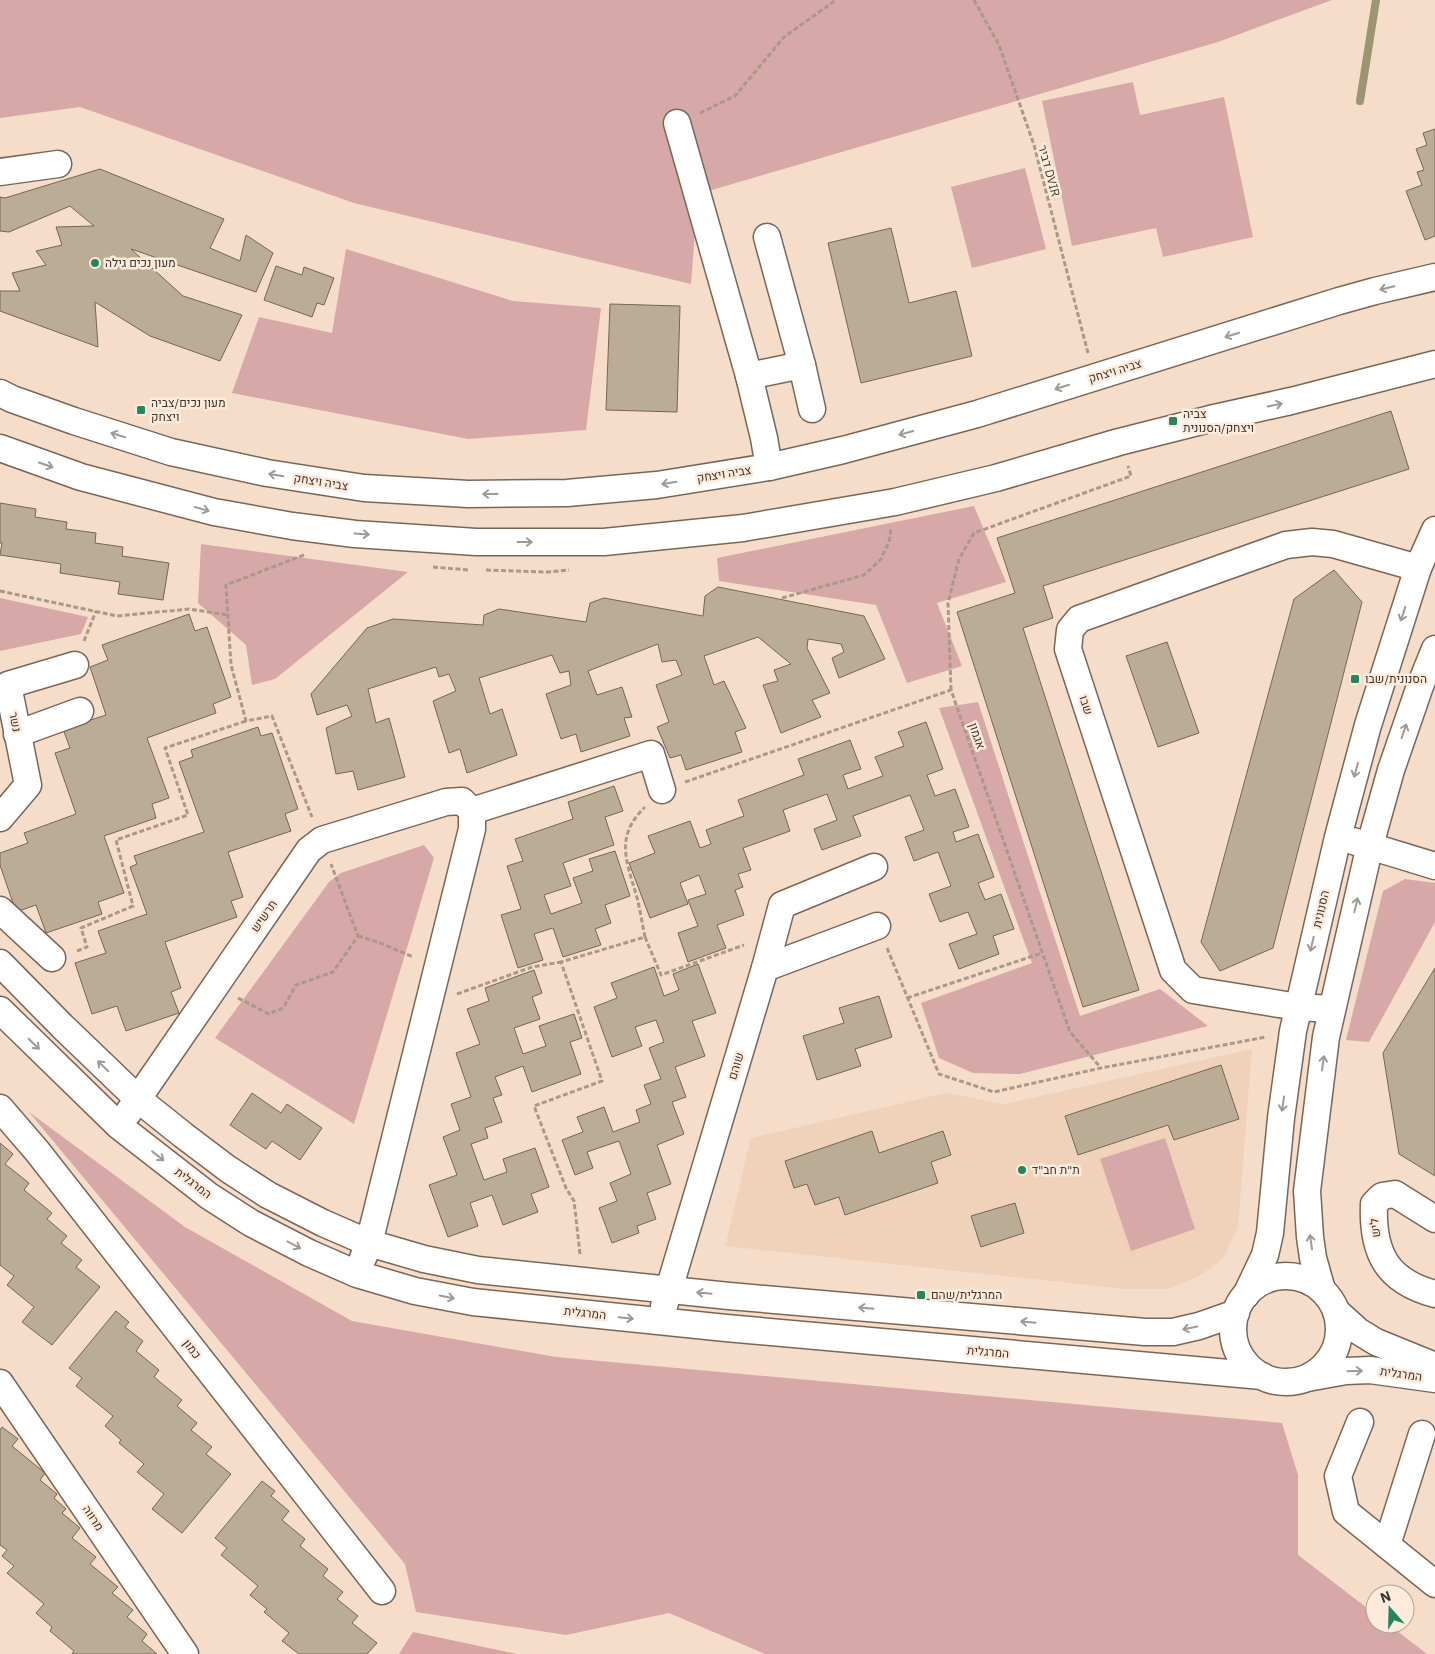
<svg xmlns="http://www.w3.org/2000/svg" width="1435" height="1654" font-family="'IBM Plex Sans',Heebo,sans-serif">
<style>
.built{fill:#f0d2ba}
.green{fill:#d7a8a8}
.forest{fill:#d8a3a2}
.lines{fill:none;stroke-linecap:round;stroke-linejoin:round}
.stream{stroke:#9c9572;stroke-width:8}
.building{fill:#baac95;stroke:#746752}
.minor-casing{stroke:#7b6656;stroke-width:29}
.path{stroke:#aa9889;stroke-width:3;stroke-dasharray:5 2.5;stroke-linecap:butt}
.minor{stroke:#fff;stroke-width:26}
.oneway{stroke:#9e9a96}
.poi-dot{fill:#24865f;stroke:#feebdc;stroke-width:2}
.labels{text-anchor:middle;stroke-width:5;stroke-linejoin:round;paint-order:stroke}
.street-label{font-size:12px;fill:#3e352d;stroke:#feebdc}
.poi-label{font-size:12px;fill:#3e352d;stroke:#feebdc;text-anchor:start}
</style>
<rect width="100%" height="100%" fill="#f5ddca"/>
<!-- built -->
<path class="built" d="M 1252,1049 L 1238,1227 L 1223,1259 L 1199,1276 L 1169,1289 L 1125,1289 L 725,1246 L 751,1138 L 946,1093 L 1005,1104 Z"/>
<!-- green -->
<g class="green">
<path d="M 0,0 L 1332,0 L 1218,42 L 698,194 L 691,284 L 354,203 L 80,107 L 0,118 Z"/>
<path d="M 1133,82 L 1140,115 L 1224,97 L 1253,237 L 1163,257 L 1156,228 L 1072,246 L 1042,101 Z"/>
<path d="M 1025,168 L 1046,249 L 972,268 L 951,187 Z"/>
<path d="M 346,249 L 513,301 L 601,308 L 586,430 L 468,439 L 232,393 L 259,317 L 332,333 Z"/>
<path d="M 974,506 L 1006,582 L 937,603 L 962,666 L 907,683 L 876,605 L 719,581 L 717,558 Z"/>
<path d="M 201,544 L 408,572 L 275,679 L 252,685 L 246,645 L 198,603 Z"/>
<path d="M 0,598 L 88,617 L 81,634 L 0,651 Z"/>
<path d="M 978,702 L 1080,1016 L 1160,989 L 1208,1026 L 1020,1074 L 973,1073 L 939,1058 L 921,1003 L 1032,963 L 939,708 Z"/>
<path d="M 424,845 L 434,858 L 354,1124 L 215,1038 L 329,882 L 341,873 Z"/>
<path d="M 1405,879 L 1435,883 L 1435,922 L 1369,1042 L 1346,1040 L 1383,891 Z"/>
<path d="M 29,1112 L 185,1227 L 352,1321 L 556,1357 L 1282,1423 L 1298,1475 L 1298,1555 L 1375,1614 L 1375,1624 L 1388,1624 L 1427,1654 L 765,1654 L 669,1613 L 566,1635 L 416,1612 L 405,1564 Z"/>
<path d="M 1165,1138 L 1195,1229 L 1131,1251 L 1100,1159 Z"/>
</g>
<!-- forest -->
<path class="forest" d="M 413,1632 L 517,1654 L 399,1654 Z"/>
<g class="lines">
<!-- stream -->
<path class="stream" d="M 1360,101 L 1376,0"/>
</g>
<!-- building -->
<g class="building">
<path d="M 1435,129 L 1435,236 L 1425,240 L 1406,191 L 1422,185 L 1417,172 L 1424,170 L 1416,149 L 1427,145 L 1423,133 Z"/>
<path d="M 100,169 L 224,219 L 210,248 L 240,261 L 246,235 L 273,253 L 256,292 L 131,249 L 183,296 L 242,315 L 220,361 L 150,336 L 95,302 L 98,347 L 0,311 L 0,291 L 20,291 L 12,273 L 46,265 L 36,251 L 62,245 L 56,227 L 94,226 L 70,206 L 9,232 L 0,231 L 0,197 L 5,198 Z"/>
<path d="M 891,228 L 909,303 L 956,291 L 972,356 L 861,383 L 828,243 Z"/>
<path d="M 276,266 L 302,275 L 304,267 L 334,278 L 324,305 L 317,303 L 312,317 L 264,300 Z"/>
<path d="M 610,304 L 680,306 L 677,412 L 606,410 Z"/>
<path d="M 1391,411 L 1409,469 L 1043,586 L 1053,618 L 1023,628 L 1139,990 L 1083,1007 L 957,612 L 1015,593 L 997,538 Z"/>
<path d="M 0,503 L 36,509 L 35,517 L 67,522 L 66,529 L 96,533 L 95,543 L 123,547 L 122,556 L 169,563 L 163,600 L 118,594 L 120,582 L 60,573 L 61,564 L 0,555 L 2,543 L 0,543 Z"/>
<path d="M 1334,570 L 1362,602 L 1273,948 L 1220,971 L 1201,942 L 1294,599 Z"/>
<path d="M 718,587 L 864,616 L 885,659 L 839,678 L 832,658 L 844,652 L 841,644 L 808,639 L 807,648 L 830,693 L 812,700 L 821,717 L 781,733 L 763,685 L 778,681 L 774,670 L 791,664 L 758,637 L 704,656 L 714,685 L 724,681 L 746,728 L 735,732 L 742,752 L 686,770 L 681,755 L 670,758 L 657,727 L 669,722 L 656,685 L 682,675 L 676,660 L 662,662 L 658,644 L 588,671 L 597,695 L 622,687 L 632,717 L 624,718 L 630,736 L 581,752 L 576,734 L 561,739 L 546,694 L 571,685 L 569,671 L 560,673 L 552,655 L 479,678 L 490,714 L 502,709 L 517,755 L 467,773 L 460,749 L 449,753 L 433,701 L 456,691 L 449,674 L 439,677 L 436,667 L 368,689 L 376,723 L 389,718 L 405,777 L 358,790 L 353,771 L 336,774 L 326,728 L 352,716 L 347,705 L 317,715 L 311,694 L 367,628 L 393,619 L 483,625 L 484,615 L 499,609 L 586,622 L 590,603 L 604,598 L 703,616 L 705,596 Z"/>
<path d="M 189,614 L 195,631 L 207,627 L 231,697 L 213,704 L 216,713 L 147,738 L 169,798 L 152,804 L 156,818 L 104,836 L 124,893 L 98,902 L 102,914 L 46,933 L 36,905 L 16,912 L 0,865 L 0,853 L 28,843 L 24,833 L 76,814 L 55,753 L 70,748 L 63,729 L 106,715 L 90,667 L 108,660 L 102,645 Z"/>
<path d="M 1167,642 L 1199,733 L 1158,747 L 1126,656 Z"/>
<path d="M 926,722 L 943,769 L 927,775 L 935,796 L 955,789 L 969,827 L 953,832 L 956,842 L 978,834 L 994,877 L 978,883 L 985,900 L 1001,894 L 1014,929 L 993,936 L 999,954 L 959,969 L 949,944 L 977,934 L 968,912 L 940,922 L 929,894 L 951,886 L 938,852 L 914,861 L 905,837 L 924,830 L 910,795 L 853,816 L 861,836 L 822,850 L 814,829 L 837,820 L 827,794 L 783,810 L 790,831 L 743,848 L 751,870 L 738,874 L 743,887 L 735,890 L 744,915 L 717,925 L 726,948 L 688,962 L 678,933 L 698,926 L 688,900 L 706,894 L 699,875 L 680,883 L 688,904 L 650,918 L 629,863 L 655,853 L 648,836 L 690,821 L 700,848 L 711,844 L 706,830 L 744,816 L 738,800 L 804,775 L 798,759 L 850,740 L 861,769 L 843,775 L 848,789 L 883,776 L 875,757 L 904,746 L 898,732 Z"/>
<path d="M 258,727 L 261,736 L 272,733 L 298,809 L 285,814 L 291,831 L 228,852 L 243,897 L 231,901 L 237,917 L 165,942 L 181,988 L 171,992 L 179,1013 L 126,1031 L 117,1006 L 92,1014 L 75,963 L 106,953 L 98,931 L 147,914 L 130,867 L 137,864 L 134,856 L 204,832 L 179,762 L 193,757 L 191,750 Z"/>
<path d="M 614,786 L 623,811 L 605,817 L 614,845 L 563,863 L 571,886 L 544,895 L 551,914 L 582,903 L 573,878 L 593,871 L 589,859 L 615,851 L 630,896 L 605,905 L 611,923 L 595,929 L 601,945 L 563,957 L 553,928 L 534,934 L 543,960 L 518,968 L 501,915 L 521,909 L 507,866 L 523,861 L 515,839 L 573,819 L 568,802 Z"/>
<path d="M 698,964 L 716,1013 L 692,1021 L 705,1056 L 675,1067 L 686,1097 L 672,1102 L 684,1134 L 657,1145 L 671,1184 L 647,1193 L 656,1219 L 637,1226 L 639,1233 L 612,1243 L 599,1208 L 617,1201 L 610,1183 L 631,1174 L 619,1141 L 587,1152 L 593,1168 L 575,1175 L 562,1140 L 583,1132 L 577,1117 L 604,1107 L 613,1132 L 640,1122 L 636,1110 L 651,1104 L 644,1085 L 661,1079 L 649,1048 L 664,1042 L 656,1020 L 635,1027 L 642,1046 L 612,1057 L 594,1007 L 617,998 L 611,983 L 654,967 L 664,996 L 679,990 L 673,974 Z"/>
<path d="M 1435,968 L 1435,1176 L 1399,1154 L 1383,1053 Z"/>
<path d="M 534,970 L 542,993 L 532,997 L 540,1019 L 514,1028 L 523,1054 L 546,1046 L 539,1026 L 574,1014 L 582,1038 L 570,1042 L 581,1074 L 532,1092 L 523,1066 L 495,1077 L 502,1095 L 493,1098 L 502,1122 L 485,1128 L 488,1138 L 471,1144 L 484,1180 L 507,1172 L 503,1159 L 535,1148 L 549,1187 L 531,1194 L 538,1212 L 503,1225 L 492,1195 L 470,1203 L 478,1226 L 448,1237 L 429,1185 L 457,1175 L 443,1137 L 460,1130 L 451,1104 L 471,1097 L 456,1053 L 480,1044 L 467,1009 L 489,1001 L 485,988 Z"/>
<path d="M 879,996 L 892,1037 L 855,1049 L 861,1066 L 817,1080 L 803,1036 L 844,1023 L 839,1008 Z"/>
<path d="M 1221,1065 L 1239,1119 L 1174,1140 L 1168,1125 L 1078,1155 L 1065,1116 Z"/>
<path d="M 252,1093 L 281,1113 L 287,1104 L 322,1128 L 300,1160 L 272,1141 L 266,1149 L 230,1125 Z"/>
<path d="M 872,1131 L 879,1153 L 943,1131 L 951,1155 L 931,1162 L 938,1183 L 845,1215 L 839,1197 L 815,1205 L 807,1184 L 794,1188 L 785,1161 Z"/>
<path d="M 0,1143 L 13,1154 L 5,1164 L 29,1183 L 24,1190 L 52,1213 L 47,1219 L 67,1236 L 61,1243 L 82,1260 L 76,1267 L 100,1287 L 52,1345 L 22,1322 L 34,1307 L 7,1285 L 14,1276 L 0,1265 Z"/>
<path d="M 1015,1203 L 1024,1233 L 981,1247 L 971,1216 Z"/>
<path d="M 116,1311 L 129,1322 L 125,1327 L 143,1341 L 136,1351 L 159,1370 L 154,1377 L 182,1400 L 177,1406 L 197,1423 L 191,1430 L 212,1447 L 206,1454 L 231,1474 L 182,1533 L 152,1509 L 164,1494 L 137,1472 L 144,1464 L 119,1443 L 121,1440 L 105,1426 L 113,1416 L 76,1386 L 82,1378 L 69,1368 Z"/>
<path d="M 2,1427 L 18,1439 L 12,1446 L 45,1473 L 40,1480 L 57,1494 L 54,1498 L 66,1509 L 62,1513 L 80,1528 L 72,1538 L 96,1557 L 90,1564 L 118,1587 L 112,1593 L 133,1610 L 127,1617 L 147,1634 L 142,1641 L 157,1654 L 72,1654 L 74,1651 L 50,1631 L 52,1627 L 36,1613 L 44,1604 L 7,1573 L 14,1566 L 2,1556 L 7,1550 L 0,1545 L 0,1430 Z"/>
<path d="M 262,1481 L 275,1491 L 271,1496 L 289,1511 L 282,1520 L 305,1539 L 300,1546 L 328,1569 L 323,1576 L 343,1592 L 337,1599 L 358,1616 L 352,1623 L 377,1643 L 367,1654 L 299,1654 L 282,1641 L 289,1633 L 264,1612 L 267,1609 L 250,1595 L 258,1586 L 221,1555 L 227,1548 L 215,1538 Z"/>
</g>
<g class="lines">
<!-- minor casing -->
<g class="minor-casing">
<g id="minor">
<path d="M 677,123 L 749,376 L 764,438 L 769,467"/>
<path d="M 0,172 L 58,164"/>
<path d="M 767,237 L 802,365 L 812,409"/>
<path d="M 749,376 L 802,365"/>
<path d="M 0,393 L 12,399 L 74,421 L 171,452 L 267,473 L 364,488 L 468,494 L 567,493 L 657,485 L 769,467 L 843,450 L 977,414 L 1339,301 L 1375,291 L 1435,277"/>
<path d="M 0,448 L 81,477 L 214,512 L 292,526 L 355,534 L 476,542 L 604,542 L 743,528 L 895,502 L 996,478 L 1119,442 L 1210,419 L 1291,401 L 1435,364"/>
<path d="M 17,734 L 80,711"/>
<path d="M 472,811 L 651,754 L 662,790"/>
<path d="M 0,818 L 28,785 L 8,685 L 75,665"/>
<path d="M 1353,841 L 1435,866"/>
<path d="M 0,910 L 52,958"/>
<path d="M 0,963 L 63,1027 L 138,1099 L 183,1135 L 228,1169 L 268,1195 L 323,1223 L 369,1243 L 424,1259 L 478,1270 L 729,1296 L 1145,1332 L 1173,1332 L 1199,1326 L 1236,1313"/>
<path d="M 765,968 L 877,926"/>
<path d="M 1332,1009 L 1298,1007 L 1193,990 L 1173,970 L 1068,649 L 1070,630 L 1079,619 L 1286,545 L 1312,542 L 1333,544 L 1418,568"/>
<path d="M 0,1010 L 119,1126 L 209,1196 L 251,1223 L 309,1253 L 357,1274 L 415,1291 L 473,1302 L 726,1328 L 1262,1376"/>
<path d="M 0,1108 L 37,1151 L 382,1591"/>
<path d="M 128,1113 L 309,850 L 322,840 L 446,802 L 462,801 L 472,811 L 472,829 L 369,1243 L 363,1258"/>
<path d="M 1435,1219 L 1395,1194 L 1382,1196 L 1374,1204 C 1372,1252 1386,1281 1435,1294"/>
<circle cx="1286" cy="1329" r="53"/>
<path d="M 1322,1290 L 1313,1258 L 1310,1237 L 1307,1191 L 1326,1037 L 1370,845 L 1391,770 L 1420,686 L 1435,649"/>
<path d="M 1246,1295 L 1265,1255 L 1270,1233 L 1281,1118 L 1293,1031 L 1338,837 L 1368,725 L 1418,568 L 1435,530"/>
<path d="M 664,1306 L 765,968 L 782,905 L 874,867"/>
<path d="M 1336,1311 L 1358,1331 L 1376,1342 L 1435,1366"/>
<path d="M 1307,1378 L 1346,1371 L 1370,1370 L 1435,1379"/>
<path d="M 0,1383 L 185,1654"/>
<path d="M 1360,1422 L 1338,1476 L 1346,1512 L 1435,1584"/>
<path d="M 1387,1545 L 1422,1434"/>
</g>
</g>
<!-- path -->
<g class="path">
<path d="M 974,0 L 999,45 L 1034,145 L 1088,353"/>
<path d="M 700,113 L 735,96 L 784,37 L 836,0"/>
<path d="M 304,555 L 226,585 L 231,665 L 246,721 L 272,716 L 312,817"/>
<path d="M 433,567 L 469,570"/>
<path d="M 486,570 L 547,572 L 569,570"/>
<path d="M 0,591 L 117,616 L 189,609 L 228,615"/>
<path d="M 782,598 L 864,575 L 881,559 L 889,542 L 891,528"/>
<path d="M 84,641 L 96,611"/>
<path d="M 951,690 L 948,603 L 959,559 L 974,533 L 1131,476 L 1128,466"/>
<path d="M 685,782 L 951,690 L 1070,1032 L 1101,1068"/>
<path d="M 358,936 L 378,942 L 413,957"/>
<path d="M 645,937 L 661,975 L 744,945"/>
<path d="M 887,948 L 939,1074 L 994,1092 L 1101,1068 L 1266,1037"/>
<path d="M 77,951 L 87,947 L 81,928 L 133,906 L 116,840 L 188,815 L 165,748 L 246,721"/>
<path d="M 457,994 L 532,967 L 561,962"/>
<path d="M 238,998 L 269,1014 L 283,1008 L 296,985 L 333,972 L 358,936 L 331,864"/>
<path d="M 907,998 L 1042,953"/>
<path d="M 580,1254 L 574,1201 L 566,1188 L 534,1106 L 602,1081 L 561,962 L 645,937 C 642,923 640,908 636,894 C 626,860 615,836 645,807"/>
</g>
<!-- minor -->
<use href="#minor" class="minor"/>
</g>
<!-- one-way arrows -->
<defs><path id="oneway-shaft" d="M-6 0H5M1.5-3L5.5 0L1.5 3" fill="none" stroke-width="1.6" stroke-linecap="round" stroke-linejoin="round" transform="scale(1.25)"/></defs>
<g class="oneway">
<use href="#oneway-shaft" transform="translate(1387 288) rotate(167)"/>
<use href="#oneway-shaft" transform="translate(1232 335) rotate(163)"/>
<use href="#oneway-shaft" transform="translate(1062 387) rotate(163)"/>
<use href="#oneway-shaft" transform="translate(1275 405) rotate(-12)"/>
<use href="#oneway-shaft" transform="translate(906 433) rotate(165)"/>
<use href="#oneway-shaft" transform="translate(118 435) rotate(-163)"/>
<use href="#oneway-shaft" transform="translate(46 465) rotate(19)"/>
<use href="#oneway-shaft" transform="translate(276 475) rotate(-171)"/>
<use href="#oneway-shaft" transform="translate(669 483) rotate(171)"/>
<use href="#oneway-shaft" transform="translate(490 494) rotate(180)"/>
<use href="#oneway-shaft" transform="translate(202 509) rotate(15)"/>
<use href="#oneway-shaft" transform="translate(362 534) rotate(4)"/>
<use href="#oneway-shaft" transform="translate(525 542)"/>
<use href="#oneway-shaft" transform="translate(1403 614) rotate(108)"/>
<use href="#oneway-shaft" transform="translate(1404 731) rotate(-71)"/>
<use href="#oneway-shaft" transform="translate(1356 770) rotate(105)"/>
<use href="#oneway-shaft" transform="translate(1356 905) rotate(-77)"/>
<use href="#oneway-shaft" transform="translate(1312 944) rotate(103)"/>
<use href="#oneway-shaft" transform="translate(34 1044) rotate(45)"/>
<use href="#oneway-shaft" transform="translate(1323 1063) rotate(-82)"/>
<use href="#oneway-shaft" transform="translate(103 1066) rotate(-136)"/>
<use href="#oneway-shaft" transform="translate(1283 1104) rotate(98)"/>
<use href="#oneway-shaft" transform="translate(158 1156) rotate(38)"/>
<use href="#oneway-shaft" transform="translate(1311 1242) rotate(-98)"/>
<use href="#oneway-shaft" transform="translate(294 1245) rotate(28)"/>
<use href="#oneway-shaft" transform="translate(704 1293) rotate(-174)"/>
<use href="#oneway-shaft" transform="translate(447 1297) rotate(11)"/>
<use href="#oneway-shaft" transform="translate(866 1308) rotate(-175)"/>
<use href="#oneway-shaft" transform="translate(626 1318) rotate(6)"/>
<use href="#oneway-shaft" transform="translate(1028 1322) rotate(-175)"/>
<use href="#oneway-shaft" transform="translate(1190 1328) rotate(168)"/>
<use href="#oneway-shaft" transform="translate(1355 1371) rotate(-2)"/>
</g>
<!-- markers -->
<g class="poi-dot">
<circle cx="95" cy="263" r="5"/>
<rect x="136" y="405" width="10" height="10" rx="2.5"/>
<rect x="1168" y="416" width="10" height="10" rx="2.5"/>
<rect x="1350" y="674" width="10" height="10" rx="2.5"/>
<circle cx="1022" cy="1170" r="5"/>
<rect x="916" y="1290" width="10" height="10" rx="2.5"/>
</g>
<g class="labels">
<!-- street labels -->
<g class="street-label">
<text transform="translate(1049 171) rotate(75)" y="4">דביר DVIR</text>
<text transform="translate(1115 371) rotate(-17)" y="4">צביה ויצחק</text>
<text transform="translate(724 474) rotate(-9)" y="4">צביה ויצחק</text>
<text transform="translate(321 482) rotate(9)" y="4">צביה ויצחק</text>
<text transform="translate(1086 705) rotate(72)" y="4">שבו</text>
<text transform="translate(15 722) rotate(79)" y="4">נשר</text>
<text transform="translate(977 736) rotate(71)" y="4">אגמון</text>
<text transform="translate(1321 909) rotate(-77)" y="4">הסנונית</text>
<text transform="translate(264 916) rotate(-55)" y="4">תרשיש</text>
<text transform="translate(736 1066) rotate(-73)" y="4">שוהם</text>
<text transform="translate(193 1183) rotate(37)" y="4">המרגלית</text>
<text transform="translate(1375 1228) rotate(-97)" y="4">ליש</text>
<text transform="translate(585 1313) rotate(6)" y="4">המרגלית</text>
<text transform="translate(192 1349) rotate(52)" y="4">כמון</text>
<text transform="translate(988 1352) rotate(5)" y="4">המרגלית</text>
<text transform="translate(1401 1374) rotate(8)" y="4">המרגלית</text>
<text transform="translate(93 1518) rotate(56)" y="4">מרווה</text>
</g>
<!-- poi labels -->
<g class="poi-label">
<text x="105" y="267">מעון נכים גילה</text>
<text x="151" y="407">מעון נכים/צביה<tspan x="151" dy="14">ויצחק</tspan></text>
<text x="1183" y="418">צביה<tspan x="1183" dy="14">ויצחק/הסנונית</tspan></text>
<text x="1365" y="683">הסנונית/שבו</text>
<text x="1032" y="1174">ת"ת חב"ד</text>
<text x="931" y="1299">המרגלית/שהם</text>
</g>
</g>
<!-- north arrow -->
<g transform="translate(1390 1609) rotate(340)"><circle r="24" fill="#feebdc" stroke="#b1a296"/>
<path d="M0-4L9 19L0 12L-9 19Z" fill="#24865f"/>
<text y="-8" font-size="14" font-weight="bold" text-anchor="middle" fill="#3e352d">N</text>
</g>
</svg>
